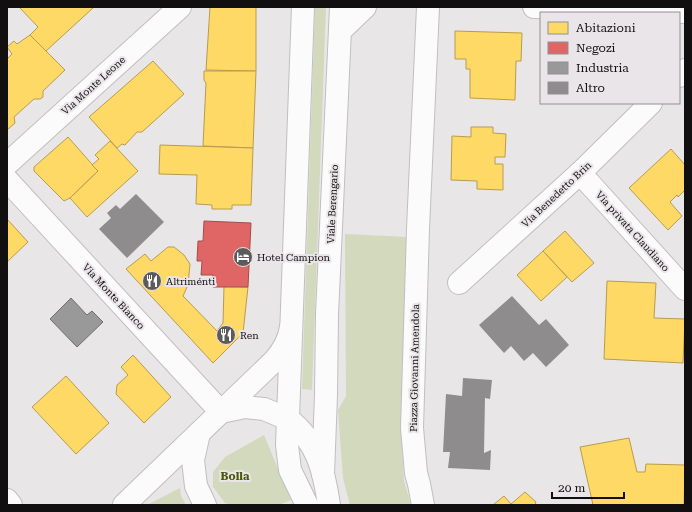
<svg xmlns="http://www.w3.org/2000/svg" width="692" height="512" font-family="'Roboto Serif',serif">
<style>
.green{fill:#d3d9bd}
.homes{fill:#ffd966;stroke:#b89c4c}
.shops{fill:#e06666;stroke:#a24c4c}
.industry{fill:#999;stroke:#707070}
.building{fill:#8e8c8d}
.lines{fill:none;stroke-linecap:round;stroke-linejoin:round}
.minor-casing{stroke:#c1bec0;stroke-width:24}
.major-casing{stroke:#c1bec0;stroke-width:24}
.minor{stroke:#fcfbfc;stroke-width:22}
.major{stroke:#fcfbfc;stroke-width:22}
.labels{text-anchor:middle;stroke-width:4;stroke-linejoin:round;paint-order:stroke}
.street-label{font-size:10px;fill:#110f10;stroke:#eae5e8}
.poi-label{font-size:10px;fill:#110f10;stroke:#eae5e8;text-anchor:start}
.neighbourhood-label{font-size:11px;font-weight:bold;fill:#4b5a09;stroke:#eae5e8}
</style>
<rect width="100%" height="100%" fill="#e9e6e8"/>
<!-- green -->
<g class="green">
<path d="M 315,7 L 326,7 L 312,390 L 302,389 Z"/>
<path d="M 345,234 L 407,237 L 401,427 L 404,481 L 411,505 L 350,505 L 343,478 L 338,410 L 346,396 Z"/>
<path d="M 264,435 L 291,500 L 279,505 L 232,505 L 225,503 L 213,487 L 213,472 L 225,457 Z"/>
<path d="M 180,488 L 181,496 L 186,505 L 147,505 Z"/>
</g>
<!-- homes -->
<g class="homes">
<path d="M 19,7 L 94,7 L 46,51 L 30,35 L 38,27 Z"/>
<path d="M 210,7 L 256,7 L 256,71 L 206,70 Z"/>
<path d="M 455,31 L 522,33 L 521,61 L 516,61 L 515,100 L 470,98 L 470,69 L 466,69 L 466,59 L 455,59 Z"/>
<path d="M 30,35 L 65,70 L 43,91 L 43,97 L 40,99 L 34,99 L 14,117 L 15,123 L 7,130 L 7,59 L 12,54 L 7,47 L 14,41 L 17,44 Z"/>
<path d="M 153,61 L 184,94 L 142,132 L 137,132 L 125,145 L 122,144 L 117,148 L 89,117 Z"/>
<path d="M 204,71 L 256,71 L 253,148 L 203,146 L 206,83 L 204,80 Z"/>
<path d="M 471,127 L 493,127 L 493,133 L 506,134 L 505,157 L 495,157 L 495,164 L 503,164 L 503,190 L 477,189 L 477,181 L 451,180 L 452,136 L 471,137 Z"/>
<path d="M 68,137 L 98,171 L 70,198 L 64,201 L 34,171 L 34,167 Z"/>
<path d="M 110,141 L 138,171 L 87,217 L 70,198 L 98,171 L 92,165 L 99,159 L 95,155 Z"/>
<path d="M 160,145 L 253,148 L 251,205 L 232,205 L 232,209 L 212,209 L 212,205 L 196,204 L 197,175 L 159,174 Z"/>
<path d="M 671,149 L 685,165 L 685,190 L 678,197 L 677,195 L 670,202 L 682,216 L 668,230 L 629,188 Z"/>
<path d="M 7,219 L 28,242 L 7,262 Z"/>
<path d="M 565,231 L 594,263 L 572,282 L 543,251 Z"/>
<path d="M 168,247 L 174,247 L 184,255 L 190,264 L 188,285 L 183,296 L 217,331 L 223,323 L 224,286 L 248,287 L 243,333 L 213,363 L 126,269 L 145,254 L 151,261 Z"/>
<path d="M 543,251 L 567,277 L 541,301 L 517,275 Z"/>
<path d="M 607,281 L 656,283 L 654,318 L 685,319 L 683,363 L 604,359 Z"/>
<path d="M 133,355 L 171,397 L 144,423 L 116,394 L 117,385 L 128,375 L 121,367 Z"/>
<path d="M 66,376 L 109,423 L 76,454 L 32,407 Z"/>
<path d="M 629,438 L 637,472 L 645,472 L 646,464 L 685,465 L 684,505 L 593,505 L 580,447 Z"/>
<path d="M 525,492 L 536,502 L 535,505 L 493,505 L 504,496 L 511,504 Z"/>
</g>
<!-- shops -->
<path class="shops" d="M 204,221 L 251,223 L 248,287 L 213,287 L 213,275 L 201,275 L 202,261 L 197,261 L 198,241 L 203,241 Z"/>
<!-- industry -->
<path class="industry" d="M 71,298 L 87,315 L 92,311 L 103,322 L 77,347 L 50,319 Z"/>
<!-- building -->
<g class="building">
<path d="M 136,194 L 164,222 L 127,258 L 99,229 L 111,218 L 107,213 L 116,205 L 120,209 Z"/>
<path d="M 512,296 L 539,325 L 546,319 L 569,345 L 546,367 L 533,353 L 524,361 L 511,346 L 504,353 L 479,325 Z"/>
<path d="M 463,378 L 492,380 L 490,399 L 485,398 L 484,453 L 491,450 L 490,470 L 448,468 L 450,452 L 443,452 L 446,394 L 462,396 Z"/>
</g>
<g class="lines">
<!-- minor casing -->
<g class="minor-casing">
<g id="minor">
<path d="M 534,7 L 685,12"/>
<path d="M 340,31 L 365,7"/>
<path d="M 679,76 L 685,70"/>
<path d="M 7,164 L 180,7"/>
<path d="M 580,173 L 685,289"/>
<path d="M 7,180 L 221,412"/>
<path d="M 459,283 L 580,173 L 651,103"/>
<path d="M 221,412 L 245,407 L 264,409 L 288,419"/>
<path d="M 199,433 L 193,460 L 196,486 L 205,505"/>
<path d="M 7,500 L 11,505"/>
<path d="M 124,505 L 274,361 C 283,351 289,341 291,327"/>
<path d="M 423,505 L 419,484 L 416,473 L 412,428 L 418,229 L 428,7"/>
</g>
</g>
<!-- major casing -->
<g class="major-casing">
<g id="major">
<path d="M 303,7 L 287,445 L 290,470 L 307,505"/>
<path d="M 288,419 C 317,441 324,470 329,505"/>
<path d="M 323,474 L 326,395 L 327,315 L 341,7"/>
</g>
</g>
<!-- minor -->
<use href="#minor" class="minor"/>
<!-- major -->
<use href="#major" class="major"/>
</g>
<!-- icons -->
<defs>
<g id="hotel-disc" transform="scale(1)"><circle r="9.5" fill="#5d5a5c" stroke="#eae5e8"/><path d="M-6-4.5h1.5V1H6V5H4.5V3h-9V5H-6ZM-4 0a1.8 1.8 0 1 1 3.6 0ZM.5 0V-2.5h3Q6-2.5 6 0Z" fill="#fff"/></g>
<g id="restaurant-disc" transform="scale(1)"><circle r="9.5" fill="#5d5a5c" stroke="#eae5e8"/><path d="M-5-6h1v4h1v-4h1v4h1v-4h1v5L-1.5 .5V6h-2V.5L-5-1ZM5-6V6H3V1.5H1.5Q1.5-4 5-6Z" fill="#fff"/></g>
</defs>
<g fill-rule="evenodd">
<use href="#hotel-disc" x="243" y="257"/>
<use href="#restaurant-disc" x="152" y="281"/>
<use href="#restaurant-disc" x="226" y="335"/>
</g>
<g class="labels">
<!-- street labels -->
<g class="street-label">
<text transform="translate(93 85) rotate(-42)" y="4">Via Monte Leone</text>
<text transform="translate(556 194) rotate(-43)" y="4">Via Benedetto Brin</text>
<text transform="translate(332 204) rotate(-87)" y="4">Viale Berengario</text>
<text transform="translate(633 231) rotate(48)" y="4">Via privata Claudiano</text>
<text transform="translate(114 296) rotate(47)" y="4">Via Monte Bianco</text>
<text transform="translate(414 368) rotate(-89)" y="4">Piazza Giovanni Amendola</text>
</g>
<!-- poi labels -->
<g class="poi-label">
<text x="257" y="261">Hotel Campion</text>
<text x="166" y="285">Altriménti</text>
<text x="240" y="339">Ren</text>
</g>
<!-- neighbourhood labels -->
<g class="neighbourhood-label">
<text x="235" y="480">Bolla</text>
</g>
</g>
<!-- border -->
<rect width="692" height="512" fill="none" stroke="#110f10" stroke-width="16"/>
<!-- legend -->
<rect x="540" y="12" width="140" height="92" fill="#eae5e8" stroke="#938f92"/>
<rect x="548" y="22" width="20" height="12" fill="#ffd966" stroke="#938f92"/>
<text x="576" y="32" font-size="12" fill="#110f10">Abitazioni</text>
<rect x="548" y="42" width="20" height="12" fill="#e06666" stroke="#938f92"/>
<text x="576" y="52" font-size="12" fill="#110f10">Negozi</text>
<rect x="548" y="62" width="20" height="12" fill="#999999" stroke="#938f92"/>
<text x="576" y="72" font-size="12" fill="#110f10">Industria</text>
<rect x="548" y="82" width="20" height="12" fill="#8e8c8d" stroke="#938f92"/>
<text x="576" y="92" font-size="12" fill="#110f10">Altro</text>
<!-- scale -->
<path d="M552 492v6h72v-6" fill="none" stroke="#110f10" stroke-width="2"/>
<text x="558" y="492" font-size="12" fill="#110f10" stroke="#eae5e8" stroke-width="3" paint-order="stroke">20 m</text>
</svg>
